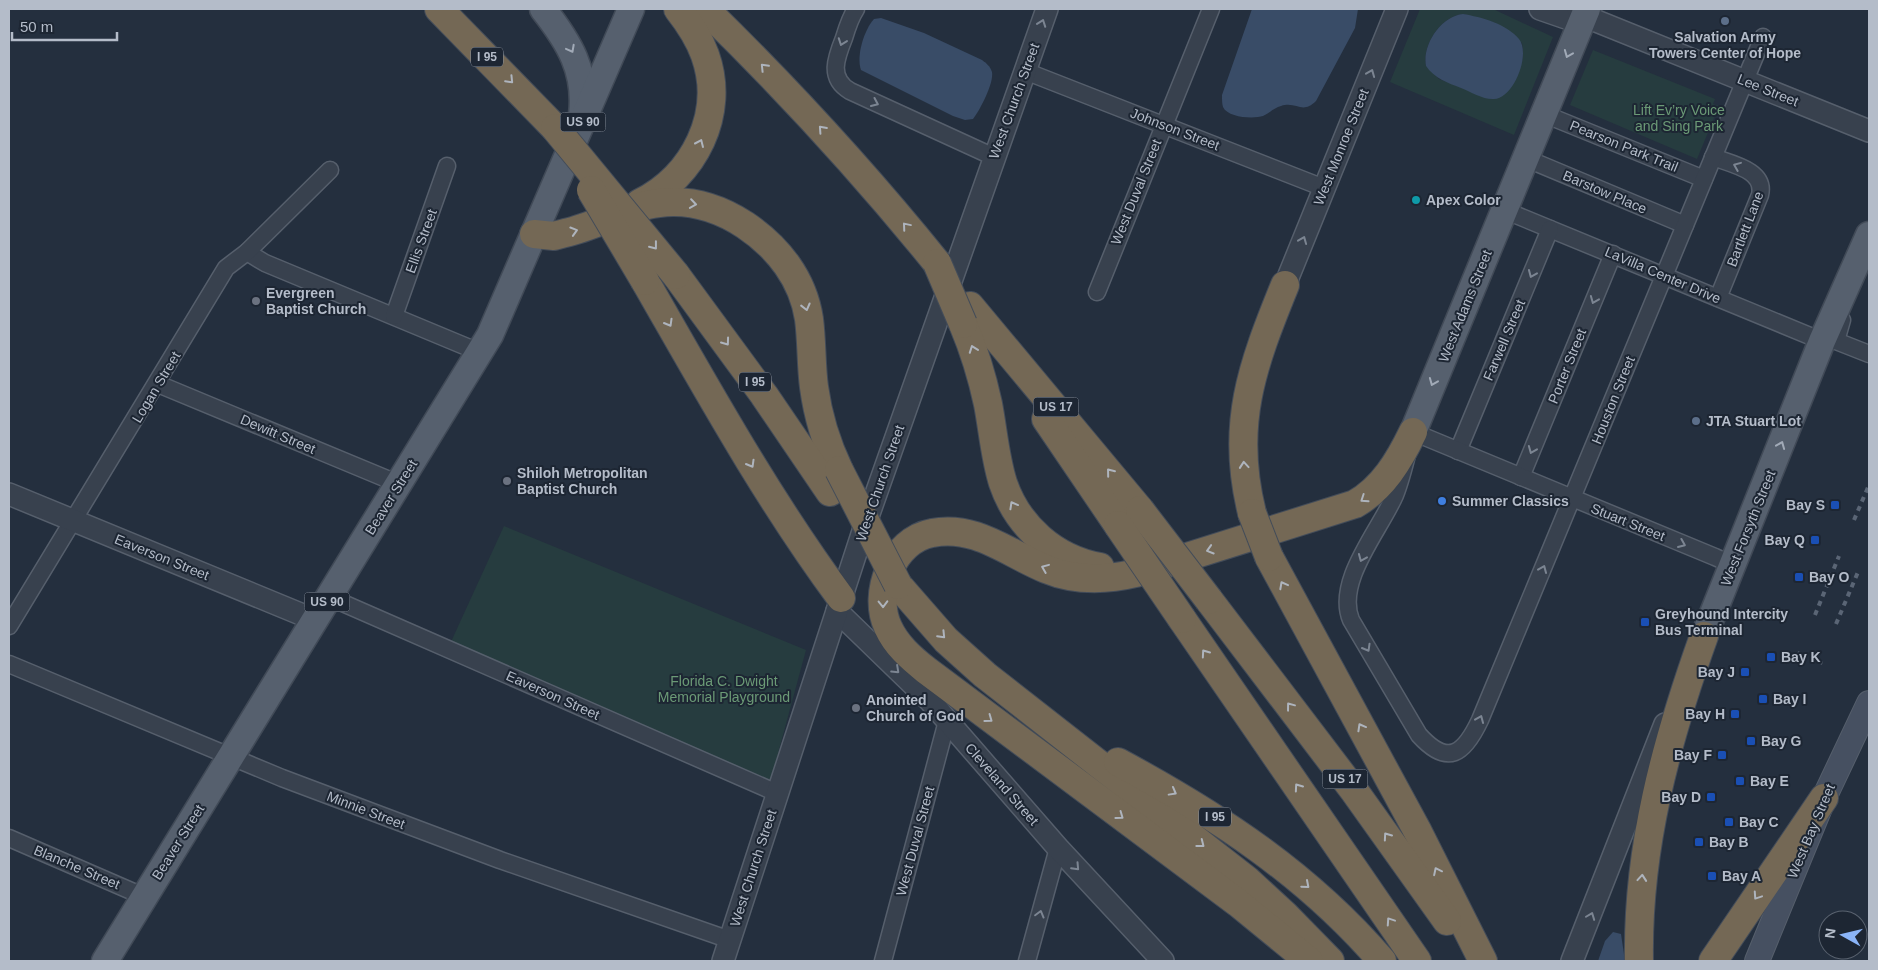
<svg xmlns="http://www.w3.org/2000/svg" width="1878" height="970" font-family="Helvetica,sans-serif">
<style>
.green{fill:#263c3f;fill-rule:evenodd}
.water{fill:#394c67}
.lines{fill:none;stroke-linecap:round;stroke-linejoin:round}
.minor-casing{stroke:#565f6c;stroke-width:19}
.tertiary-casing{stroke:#565f6c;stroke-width:24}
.secondary-casing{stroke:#565f6c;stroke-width:26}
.primary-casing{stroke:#414a57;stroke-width:29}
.motorway-casing{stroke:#434c59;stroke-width:30}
.minor{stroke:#38414e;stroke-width:16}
.tertiary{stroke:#38414e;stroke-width:21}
.secondary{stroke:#465061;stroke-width:24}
.primary{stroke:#56606e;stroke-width:26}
.motorway{stroke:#746855;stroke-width:28}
.rail{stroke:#5a6575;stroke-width:4;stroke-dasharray:5 5;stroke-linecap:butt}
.motorway-bridge-casing{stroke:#434c59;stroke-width:30;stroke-linecap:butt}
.motorway-bridge{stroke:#746855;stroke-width:28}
.oneway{stroke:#7c8592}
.oneway2{stroke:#a1aab7}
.oneway3{stroke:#aeb4bd}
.service-dot{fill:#5c6f8a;stroke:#1d2633;stroke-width:2}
.culture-dot{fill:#0f9aa8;stroke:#1d2633;stroke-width:2}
.worship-dot{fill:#6b7280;stroke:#1d2633;stroke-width:2}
.shop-dot{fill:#3f7fe0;stroke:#1d2633;stroke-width:2}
.transit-dot{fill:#1a4fb4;stroke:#1d2633;stroke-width:2}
.labels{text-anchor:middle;stroke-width:4;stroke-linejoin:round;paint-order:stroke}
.shield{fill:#1d2633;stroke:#878f9c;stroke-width:1}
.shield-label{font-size:12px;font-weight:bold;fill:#b4bcc9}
.poi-label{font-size:14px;font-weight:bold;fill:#b4bcc9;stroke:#1d2633;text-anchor:start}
.street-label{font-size:14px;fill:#b4bcc9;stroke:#1d2633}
.park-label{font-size:14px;fill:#6b9a76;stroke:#1d2633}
</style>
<rect width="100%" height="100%" fill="#242f3e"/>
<!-- green -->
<g class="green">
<path d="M 1420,9 L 1493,9 L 1553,37 L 1514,135 L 1390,82 ZM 1463,14 L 1495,23 L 1522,43 C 1527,70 1511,83 1493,99 L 1439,79 L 1426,66 C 1422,45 1441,16 1463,14 Z"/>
<path d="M 1593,50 L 1715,99 L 1713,104 L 1719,106 L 1697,159 L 1570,105 Z"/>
<path d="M 504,526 L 806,650 L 770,783 L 450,644 Z"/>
</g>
<!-- water -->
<g class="water">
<path d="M 1252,9 L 1358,9 L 1355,28 L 1316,101 C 1302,115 1297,101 1281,106 C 1274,108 1269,113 1263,116 C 1254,119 1228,118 1223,107 C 1222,104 1222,99 1222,95 Z"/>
<path d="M 1463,14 C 1481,17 1507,24 1519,39 C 1531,54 1514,98 1494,99 C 1484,100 1471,92 1461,88 C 1448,83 1434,78 1426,66 C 1422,45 1441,16 1463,14 Z"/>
<path d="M 881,18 L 924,33 L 982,60 C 986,63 990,66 992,72 C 994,83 980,110 973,119 L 965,120 L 953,116 L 861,70 C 856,56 864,30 874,19 Z"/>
<path d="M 1613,932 L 1621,934 L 1625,961 L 1598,961 L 1605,941 Z"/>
</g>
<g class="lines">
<!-- minor casing -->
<g class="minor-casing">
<g id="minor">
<path d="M 856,9 C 850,18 847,28 844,38 C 836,58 828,78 850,91 L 994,157"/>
<path d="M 1025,71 L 1324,188"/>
<path d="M 1544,114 L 1704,179"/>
<path d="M 1713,157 C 1731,164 1766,170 1760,195 L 1718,298"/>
<path d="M 1525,158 L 1685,225"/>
<path d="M 1504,210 L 1822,341"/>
<path d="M 247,252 L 265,263 L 479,352"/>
<path d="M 1097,292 L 1211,9"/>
<path d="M 394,316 L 447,166"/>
<path d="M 1842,320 L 1836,341 L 1869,354"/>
<path d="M 158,384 L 399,484"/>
<path d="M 1458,451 L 1550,229"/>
<path d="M 1521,477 L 1613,254"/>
<path d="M 1733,565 L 1715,557 L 1413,432 C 1407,453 1403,475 1395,495 C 1380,530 1335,581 1351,620 L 1419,735 C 1448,767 1464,754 1480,720 L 1763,37"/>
<path d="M 329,597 L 777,793"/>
<path d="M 9,626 L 226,268 L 247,252 L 330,170"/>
<path d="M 9,664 L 282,778 L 500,860 L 730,940"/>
<path d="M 9,838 L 145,897"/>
<path d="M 883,961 L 947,721"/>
<path d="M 1027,961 L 1058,848"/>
</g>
</g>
<!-- tertiary casing -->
<g class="tertiary-casing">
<g id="tertiary">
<path d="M 1540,9 L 1566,18 L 1584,16"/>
<path d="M 1578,9 L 1584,16 L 1869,131"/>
<path d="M 1285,285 L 1397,9"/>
<path d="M 9,494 L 315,620"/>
<path d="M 837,611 L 931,702 L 1058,848 L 1163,961"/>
<path d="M 723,961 L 865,525 L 1047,9"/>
<path d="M 1572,961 L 1665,724"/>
</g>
</g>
<!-- secondary casing -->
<g class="secondary-casing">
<path id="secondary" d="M 1757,961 L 1824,798 L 1869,703"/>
</g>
<!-- primary casing -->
<g class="primary-casing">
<g id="primary">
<path d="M 543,9 C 569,42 587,71 582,115"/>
<path d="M 1413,432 L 1587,9"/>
<path d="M 1704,636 L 1822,341 L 1869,235"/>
<path d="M 105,961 L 490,335 L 631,9"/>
</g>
</g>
<!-- motorway casing -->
<g class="motorway-casing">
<g id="motorway">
<path d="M 439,9 L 555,128"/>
<path d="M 705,9 C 787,89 865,174 937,263"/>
<path d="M 640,203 C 694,176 726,114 705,55 C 699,38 689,23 678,9"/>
<path d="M 534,234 L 554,236 L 565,233 C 597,226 626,207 659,203 C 690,199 719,208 745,225 C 778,247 803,279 809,319 C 812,342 811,365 814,387 C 818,417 826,443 839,470"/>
<path d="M 676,275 L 764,395 L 830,492"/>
<path d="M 645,281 C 707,389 767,498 841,598"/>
<path d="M 970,306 L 1140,510"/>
<path d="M 963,324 C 974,350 982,376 988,404 C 993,430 995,458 1003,483 C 1018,527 1055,559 1100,567"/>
<path d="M 1046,419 L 1118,525"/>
<path d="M 1252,513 C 1230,425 1252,366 1285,285"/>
<path d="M 1269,557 L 1418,832 L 1483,961"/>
<path d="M 898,585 L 946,640 L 985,675 L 1247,880 L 1285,915 L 1330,961"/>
<path d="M 1209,600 L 1355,792 L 1447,921"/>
<path d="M 1182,619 L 1417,961"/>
<path d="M 1118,762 C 1218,816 1307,874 1382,961"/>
<path d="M 1309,961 L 1238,903 L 926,670 C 911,658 896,645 888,627 C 872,593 893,540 932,533 C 975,524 1009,554 1046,569 C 1075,581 1107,580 1136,573 L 1355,504 C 1383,488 1399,461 1413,432"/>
<path d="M 1639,961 C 1637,848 1666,742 1704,636"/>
<path d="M 1713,961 L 1824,798"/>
</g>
</g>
<!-- minor -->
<use href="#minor" class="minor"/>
<!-- tertiary -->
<use href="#tertiary" class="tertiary"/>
<!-- secondary -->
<use href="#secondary" class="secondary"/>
<!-- primary -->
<use href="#primary" class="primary"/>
<!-- motorway -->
<use href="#motorway" class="motorway"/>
<!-- rail -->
<g class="rail">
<path d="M 1854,520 L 1869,485"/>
<path d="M 1815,615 L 1839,556"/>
<path d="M 1836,624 L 1858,572"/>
<path d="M 1799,655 L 1800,652"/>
<path d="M 1820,664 L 1821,661"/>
</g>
<!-- motorway-bridge casing -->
<g class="motorway-bridge-casing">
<g id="motorway-bridge">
<path d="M 555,128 L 676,275"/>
<path d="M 591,190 L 645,281"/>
<path d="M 937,263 L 963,324"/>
<path d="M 839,470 L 898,585"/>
<path d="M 1140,510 L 1209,600"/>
<path d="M 1252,513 L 1269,557"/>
<path d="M 1118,525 L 1182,619"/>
</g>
</g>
<!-- motorway-bridge -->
<use href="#motorway-bridge" class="motorway-bridge"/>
</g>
<!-- one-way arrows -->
<defs><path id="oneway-chevron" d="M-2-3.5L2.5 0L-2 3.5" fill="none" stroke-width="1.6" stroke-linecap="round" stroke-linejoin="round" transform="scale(1.25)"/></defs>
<g class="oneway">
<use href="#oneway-chevron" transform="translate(1042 23) rotate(-70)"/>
<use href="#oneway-chevron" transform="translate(842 42) rotate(110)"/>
<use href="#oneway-chevron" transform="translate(1371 73) rotate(-68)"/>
<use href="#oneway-chevron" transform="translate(875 103) rotate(24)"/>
<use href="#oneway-chevron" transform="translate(1737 166) rotate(-158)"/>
<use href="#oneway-chevron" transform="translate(1303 240) rotate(-68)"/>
<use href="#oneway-chevron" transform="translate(1532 274) rotate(113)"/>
<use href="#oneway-chevron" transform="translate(1594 300) rotate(112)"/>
<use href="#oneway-chevron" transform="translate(1532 450) rotate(112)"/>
<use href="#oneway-chevron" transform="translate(1682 544) rotate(23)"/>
<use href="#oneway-chevron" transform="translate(1362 558) rotate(113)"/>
<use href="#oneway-chevron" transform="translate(1543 569) rotate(-67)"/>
<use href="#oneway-chevron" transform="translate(1367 648) rotate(60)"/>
<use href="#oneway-chevron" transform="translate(896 670) rotate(43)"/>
<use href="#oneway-chevron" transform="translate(1480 719) rotate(-67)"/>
<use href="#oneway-chevron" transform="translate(1076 867) rotate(47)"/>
<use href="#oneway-chevron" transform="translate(1040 914) rotate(-75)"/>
<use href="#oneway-chevron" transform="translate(1591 916) rotate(-69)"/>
</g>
<g class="oneway2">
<use href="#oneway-chevron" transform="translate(571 49) rotate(62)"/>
<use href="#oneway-chevron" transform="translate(1568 54) rotate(112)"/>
<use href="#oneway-chevron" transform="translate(1433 382) rotate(112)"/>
<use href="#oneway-chevron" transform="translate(1781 445) rotate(-68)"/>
</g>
<g class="oneway3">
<use href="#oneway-chevron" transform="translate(764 67) rotate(-134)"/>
<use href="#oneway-chevron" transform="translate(510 80) rotate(46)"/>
<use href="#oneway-chevron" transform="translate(822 129) rotate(-132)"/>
<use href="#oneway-chevron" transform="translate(700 143) rotate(-66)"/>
<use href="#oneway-chevron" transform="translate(693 204) rotate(8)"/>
<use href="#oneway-chevron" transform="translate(906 226) rotate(-130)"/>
<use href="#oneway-chevron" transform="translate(574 231) rotate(-17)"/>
<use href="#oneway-chevron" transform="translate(654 246) rotate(52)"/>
<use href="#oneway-chevron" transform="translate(806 307) rotate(76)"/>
<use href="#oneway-chevron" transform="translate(669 323) rotate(60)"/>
<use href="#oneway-chevron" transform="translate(726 342) rotate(54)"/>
<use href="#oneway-chevron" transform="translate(973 349) rotate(-110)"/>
<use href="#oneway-chevron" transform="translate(751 464) rotate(60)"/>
<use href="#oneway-chevron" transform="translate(1244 465) rotate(-95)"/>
<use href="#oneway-chevron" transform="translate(1110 472) rotate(-129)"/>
<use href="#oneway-chevron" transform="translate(1364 499) rotate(146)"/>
<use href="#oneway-chevron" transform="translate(1013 505) rotate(-119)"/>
<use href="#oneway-chevron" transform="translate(1210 550) rotate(163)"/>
<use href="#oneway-chevron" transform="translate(1045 568) rotate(-158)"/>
<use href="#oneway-chevron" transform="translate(1283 585) rotate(-118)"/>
<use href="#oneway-chevron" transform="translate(883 604) rotate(89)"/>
<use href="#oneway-chevron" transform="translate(942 635) rotate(46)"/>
<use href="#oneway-chevron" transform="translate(1205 653) rotate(-125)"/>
<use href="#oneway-chevron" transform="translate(1290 706) rotate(-127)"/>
<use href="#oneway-chevron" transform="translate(989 719) rotate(36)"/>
<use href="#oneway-chevron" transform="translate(1361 727) rotate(-119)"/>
<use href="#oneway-chevron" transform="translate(1298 787) rotate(-125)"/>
<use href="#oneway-chevron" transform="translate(1173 792) rotate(29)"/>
<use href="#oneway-chevron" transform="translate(1120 816) rotate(36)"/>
<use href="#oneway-chevron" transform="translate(1387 836) rotate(-125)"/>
<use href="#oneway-chevron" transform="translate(1201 844) rotate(38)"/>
<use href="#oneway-chevron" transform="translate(1437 871) rotate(-116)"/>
<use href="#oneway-chevron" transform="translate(1642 878) rotate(-85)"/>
<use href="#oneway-chevron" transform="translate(1306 885) rotate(41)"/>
<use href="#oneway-chevron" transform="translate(1757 896) rotate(124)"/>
<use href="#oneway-chevron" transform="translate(1390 921) rotate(-124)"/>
</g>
<!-- markers -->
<g class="service-dot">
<circle cx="1725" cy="21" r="5"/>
<circle cx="1696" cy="421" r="5"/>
</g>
<circle class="culture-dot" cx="1416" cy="200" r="5"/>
<g class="worship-dot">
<circle cx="256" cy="301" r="5"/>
<circle cx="507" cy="481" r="5"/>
<circle cx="856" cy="708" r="5"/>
</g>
<circle class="shop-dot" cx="1442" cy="501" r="5"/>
<g class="transit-dot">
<rect x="1830" y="500" width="10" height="10" rx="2.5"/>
<rect x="1810" y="535" width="10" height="10" rx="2.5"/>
<rect x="1794" y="572" width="10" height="10" rx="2.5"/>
<rect x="1640" y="617" width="10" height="10" rx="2.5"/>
<rect x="1766" y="652" width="10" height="10" rx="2.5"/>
<rect x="1740" y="667" width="10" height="10" rx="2.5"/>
<rect x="1758" y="694" width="10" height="10" rx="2.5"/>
<rect x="1730" y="709" width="10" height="10" rx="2.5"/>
<rect x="1746" y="736" width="10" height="10" rx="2.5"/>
<rect x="1717" y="750" width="10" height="10" rx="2.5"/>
<rect x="1735" y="776" width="10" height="10" rx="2.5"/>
<rect x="1706" y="792" width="10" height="10" rx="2.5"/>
<rect x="1724" y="817" width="10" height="10" rx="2.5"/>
<rect x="1694" y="837" width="10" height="10" rx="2.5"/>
<rect x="1707" y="871" width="10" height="10" rx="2.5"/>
</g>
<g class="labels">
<!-- shield labels -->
<g class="shield">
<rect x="471" y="47.5" width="32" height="19" rx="4"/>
<rect x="560.5" y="112.5" width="45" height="19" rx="4"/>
<rect x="739" y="372.5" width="32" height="19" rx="4"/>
<rect x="1033.5" y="397.5" width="45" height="19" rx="4"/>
<rect x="304.5" y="592.5" width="45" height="19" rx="4"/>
<rect x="1322.5" y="769.5" width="45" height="19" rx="4"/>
<rect x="1199" y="807.5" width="32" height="19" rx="4"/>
</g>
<g class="shield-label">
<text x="487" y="61">I 95</text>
<text x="583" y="126">US 90</text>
<text x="755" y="386">I 95</text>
<text x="1056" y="411">US 17</text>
<text x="327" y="606">US 90</text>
<text x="1345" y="783">US 17</text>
<text x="1215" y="821">I 95</text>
</g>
<!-- poi labels -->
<g class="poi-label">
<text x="1725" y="42" text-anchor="middle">Salvation Army<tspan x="1725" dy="16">Towers Center of Hope</tspan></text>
<text x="1426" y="205">Apex Color</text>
<text x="266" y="298">Evergreen<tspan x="266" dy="16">Baptist Church</tspan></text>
<text x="1706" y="426">JTA Stuart Lot</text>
<text x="517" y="478">Shiloh Metropolitan<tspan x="517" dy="16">Baptist Church</tspan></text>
<text x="1452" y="506">Summer Classics</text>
<text x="1825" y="510" text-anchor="end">Bay S</text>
<text x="1805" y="545" text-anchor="end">Bay Q</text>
<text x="1809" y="582">Bay O</text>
<text x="1655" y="619">Greyhound Intercity<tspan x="1655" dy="16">Bus Terminal</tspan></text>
<text x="1781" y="662">Bay K</text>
<text x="1735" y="677" text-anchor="end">Bay J</text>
<text x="1773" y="704">Bay I</text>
<text x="866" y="705">Anointed<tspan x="866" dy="16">Church of God</tspan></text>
<text x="1725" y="719" text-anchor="end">Bay H</text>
<text x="1761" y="746">Bay G</text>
<text x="1712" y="760" text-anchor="end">Bay F</text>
<text x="1750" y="786">Bay E</text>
<text x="1701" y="802" text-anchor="end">Bay D</text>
<text x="1739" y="827">Bay C</text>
<text x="1709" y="847">Bay B</text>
<text x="1722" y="881">Bay A</text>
</g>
<!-- street labels -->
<g class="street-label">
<text transform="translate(1768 90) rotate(22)" y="5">Lee Street</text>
<text transform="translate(1014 101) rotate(-70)" y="5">West Church Street</text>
<text transform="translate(1175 129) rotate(21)" y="5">Johnson Street</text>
<text transform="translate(1624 146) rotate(22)" y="5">Pearson Park Trail</text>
<text transform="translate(1341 147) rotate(-68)" y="5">West Monroe Street</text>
<text transform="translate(1136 192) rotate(-68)" y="5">West Duval Street</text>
<text transform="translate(1605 192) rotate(23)" y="5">Barstow Place</text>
<text transform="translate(1745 229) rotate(-69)" y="5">Bartlett Lane</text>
<text transform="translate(421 241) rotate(-70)" y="5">Ellis Street</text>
<text transform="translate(1663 275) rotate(23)" y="5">LaVilla Center Drive</text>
<text transform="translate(1465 306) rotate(-68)" y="5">West Adams Street</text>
<text transform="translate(1504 340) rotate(-67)" y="5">Farwell Street</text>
<text transform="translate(1567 366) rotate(-68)" y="5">Porter Street</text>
<text transform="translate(156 387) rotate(-59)" y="5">Logan Street</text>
<text transform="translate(1613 400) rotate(-68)" y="5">Houston Street</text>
<text transform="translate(278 434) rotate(23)" y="5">Dewitt Street</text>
<text transform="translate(880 483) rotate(-71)" y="5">West Church Street</text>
<text transform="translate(391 497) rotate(-58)" y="5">Beaver Street</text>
<text transform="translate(1628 522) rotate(22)" y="5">Stuart Street</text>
<text transform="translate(1748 528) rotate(-68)" y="5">West Forsyth Street</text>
<text transform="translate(162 557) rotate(22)" y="5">Eaverson Street</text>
<text transform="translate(553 695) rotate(24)" y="5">Eaverson Street</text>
<text transform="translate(1002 784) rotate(49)" y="5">Cleveland Street</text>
<text transform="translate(366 810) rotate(21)" y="5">Minnie Street</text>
<text transform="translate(1811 831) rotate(-67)" y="5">West Bay Street</text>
<text transform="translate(915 841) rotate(-75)" y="5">West Duval Street</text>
<text transform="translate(178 842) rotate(-58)" y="5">Beaver Street</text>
<text transform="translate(77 867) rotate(23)" y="5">Blanche Street</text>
<text transform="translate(753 868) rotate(-72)" y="5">West Church Street</text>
</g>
<!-- park labels -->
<g class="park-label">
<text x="1679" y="115">Lift Ev’ry Voice<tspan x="1679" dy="16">and Sing Park</tspan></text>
<text x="724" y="686">Florida C. Dwight<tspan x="724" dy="16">Memorial Playground</tspan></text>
</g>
</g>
<!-- border -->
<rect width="1878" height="970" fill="none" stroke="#b4bcc9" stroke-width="20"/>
<!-- north arrow -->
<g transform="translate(1843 935) rotate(278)"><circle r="24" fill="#1d2633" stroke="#59626f"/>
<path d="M0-4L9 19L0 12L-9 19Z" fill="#8ab4f8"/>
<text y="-8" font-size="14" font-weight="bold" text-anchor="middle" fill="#b4bcc9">N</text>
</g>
<!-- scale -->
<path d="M12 32v8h105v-8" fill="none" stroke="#b4bcc9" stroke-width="2.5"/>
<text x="20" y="32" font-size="15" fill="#b4bcc9" stroke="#1d2633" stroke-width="4" paint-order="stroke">50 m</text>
</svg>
